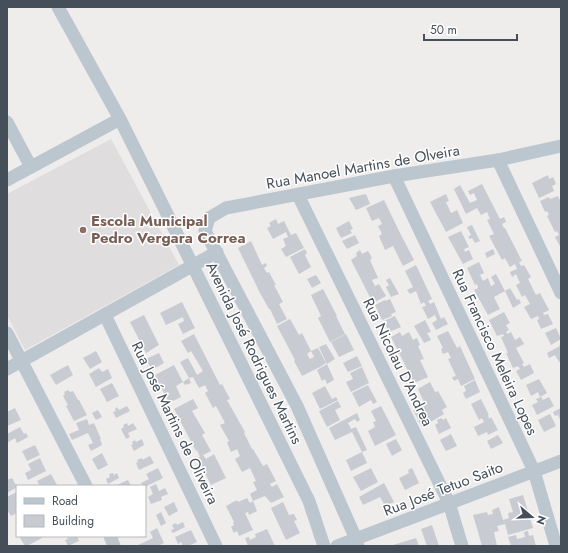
<svg xmlns="http://www.w3.org/2000/svg" width="568" height="553" font-family="Jost,sans-serif">
<style>
.education{fill:#e0ddde}
.building{fill:#c8cbd1}
.lines{fill:none;stroke-linecap:round;stroke-linejoin:round}
.minor{stroke:#bcc6cf;stroke-width:13}
.education-dot{fill:#8d6e63;stroke:#fff;stroke-width:1.5}
.labels{text-anchor:middle;stroke-width:3;stroke-linejoin:round;paint-order:stroke}
.street-label{font-size:15px;fill:#444f59;stroke:#fff}
.education-label{font-size:15px;font-weight:bold;fill:#785e54;stroke:#fff;text-anchor:start}
</style>
<rect width="100%" height="100%" fill="#efecec"/>
<!-- education -->
<path class="education" d="M 111,139 L 179,265 L 25,350 L 7,315 L 7,194 Z"/>
<!-- building -->
<g class="building">
<path d="M 548,175 L 549,179 L 553,177 L 556,184 L 552,186 L 554,191 L 539,198 L 532,183 Z"/>
<path d="M 482,184 L 500,219 L 504,217 L 506,222 L 502,224 L 504,228 L 505,228 L 522,261 L 519,262 L 521,266 L 524,265 L 531,277 L 528,279 L 536,295 L 540,293 L 549,310 L 543,313 L 544,315 L 548,314 L 553,324 L 541,329 L 537,320 L 539,319 L 538,316 L 531,319 L 524,307 L 530,304 L 525,295 L 522,297 L 516,285 L 520,283 L 516,274 L 512,277 L 510,272 L 517,269 L 515,264 L 510,267 L 505,258 L 502,260 L 489,236 L 494,234 L 487,220 L 490,219 L 487,212 L 481,215 L 477,208 L 466,214 L 454,189 L 460,185 L 470,203 L 477,200 L 474,193 L 470,195 L 468,191 Z"/>
<path d="M 366,194 L 370,204 L 356,210 L 349,198 Z"/>
<path d="M 446,194 L 449,201 L 446,202 L 451,213 L 457,210 L 463,223 L 446,232 L 430,202 Z"/>
<path d="M 558,196 L 561,202 L 561,248 L 555,237 L 559,235 L 557,231 L 555,232 L 547,216 L 549,215 L 547,211 L 545,212 L 540,201 L 549,197 L 550,199 Z"/>
<path d="M 384,200 L 399,231 L 414,260 L 403,266 L 393,246 L 385,250 L 379,236 L 382,234 L 378,226 L 382,224 L 379,218 L 372,221 L 366,208 Z"/>
<path d="M 276,219 L 278,224 L 284,221 L 291,235 L 296,233 L 304,248 L 286,257 L 281,249 L 286,246 L 283,239 L 288,237 L 286,232 L 273,239 L 267,228 L 271,226 L 269,223 Z"/>
<path d="M 349,221 L 353,229 L 350,230 L 352,233 L 341,238 L 336,228 Z"/>
<path d="M 472,225 L 480,241 L 475,243 L 472,238 L 470,239 L 468,237 L 471,235 L 467,227 Z"/>
<path d="M 461,231 L 469,247 L 464,249 L 465,252 L 469,250 L 473,259 L 463,264 L 448,237 Z"/>
<path d="M 355,235 L 359,243 L 347,249 L 342,241 Z"/>
<path d="M 251,241 L 262,265 L 266,263 L 267,266 L 264,268 L 267,273 L 269,272 L 276,285 L 274,285 L 283,302 L 279,304 L 287,319 L 277,324 L 270,309 L 269,309 L 260,293 L 238,248 Z"/>
<path d="M 305,249 L 307,253 L 305,255 L 311,267 L 299,274 L 290,257 Z"/>
<path d="M 493,249 L 495,254 L 487,258 L 485,253 Z"/>
<path d="M 360,250 L 362,254 L 368,251 L 372,258 L 370,260 L 378,278 L 372,280 L 375,286 L 379,284 L 386,296 L 373,303 L 351,260 L 357,256 L 356,253 Z"/>
<path d="M 479,262 L 484,273 L 480,275 L 483,281 L 488,278 L 491,286 L 495,284 L 491,277 L 496,274 L 505,291 L 494,297 L 500,309 L 488,315 L 474,290 L 478,288 L 477,284 L 475,285 L 467,268 Z"/>
<path d="M 416,265 L 432,299 L 428,301 L 430,304 L 434,302 L 441,319 L 444,317 L 448,324 L 436,330 L 432,323 L 437,320 L 435,315 L 428,319 L 422,307 L 426,306 L 424,302 L 421,304 L 416,291 L 410,294 L 407,290 L 413,287 L 405,271 Z"/>
<path d="M 316,275 L 321,283 L 312,288 L 307,279 Z"/>
<path d="M 390,278 L 399,294 L 391,297 L 386,287 L 389,285 L 386,280 Z"/>
<path d="M 510,288 L 517,300 L 519,299 L 521,303 L 513,308 L 505,291 Z"/>
<path d="M 323,289 L 337,316 L 336,316 L 345,334 L 330,342 L 318,318 L 321,316 L 311,295 Z"/>
<path d="M 390,299 L 396,312 L 391,314 L 392,316 L 382,320 L 375,305 L 385,300 L 385,301 Z"/>
<path d="M 182,302 L 195,328 L 183,334 L 178,324 L 184,321 L 183,317 L 166,325 L 160,313 Z"/>
<path d="M 504,312 L 510,323 L 506,325 L 509,330 L 506,332 L 507,334 L 511,332 L 515,340 L 520,337 L 524,344 L 516,348 L 524,363 L 522,364 L 524,367 L 530,364 L 534,373 L 521,380 L 516,371 L 520,369 L 518,366 L 513,368 L 506,353 L 508,353 L 501,337 L 504,336 L 503,334 L 497,336 L 489,320 Z"/>
<path d="M 144,315 L 159,345 L 146,353 L 130,322 Z"/>
<path d="M 395,316 L 401,327 L 389,332 L 384,321 Z"/>
<path d="M 290,319 L 299,335 L 302,333 L 311,351 L 307,354 L 310,359 L 314,357 L 311,351 L 318,348 L 326,363 L 320,367 L 302,376 L 294,361 L 295,360 L 277,326 Z"/>
<path d="M 425,320 L 431,332 L 427,333 L 431,340 L 424,343 L 414,326 Z"/>
<path d="M 556,328 L 561,339 L 551,345 L 545,333 Z"/>
<path d="M 448,331 L 457,348 L 460,346 L 475,379 L 461,386 L 458,379 L 454,381 L 452,377 L 456,376 L 448,359 L 451,358 L 448,352 L 443,354 L 441,349 L 443,348 L 437,336 Z"/>
<path d="M 400,332 L 402,336 L 409,332 L 413,340 L 417,338 L 420,345 L 418,346 L 424,359 L 420,360 L 428,377 L 414,383 L 391,337 Z"/>
<path d="M 194,334 L 220,385 L 222,384 L 230,399 L 227,400 L 245,432 L 244,433 L 252,449 L 253,449 L 263,466 L 267,464 L 276,481 L 270,484 L 272,487 L 277,484 L 284,497 L 271,503 L 265,496 L 253,501 L 250,494 L 257,490 L 253,482 L 256,481 L 250,468 L 242,472 L 235,459 L 240,456 L 237,449 L 231,452 L 227,442 L 229,441 L 220,425 L 225,423 L 216,406 L 213,408 L 205,393 L 208,391 L 205,385 L 199,388 L 193,377 L 189,378 L 191,383 L 185,385 L 183,382 L 189,378 L 180,362 L 188,358 L 197,375 L 203,371 L 191,351 L 188,353 L 181,341 Z"/>
<path d="M 346,334 L 354,350 L 339,357 L 331,342 Z"/>
<path d="M 326,344 L 335,359 L 327,364 L 319,347 Z"/>
<path d="M 561,344 L 561,361 L 559,362 L 555,355 L 549,358 L 547,353 L 560,346 L 559,345 Z"/>
<path d="M 96,351 L 102,362 L 90,369 L 83,358 Z"/>
<path d="M 159,353 L 164,363 L 152,370 L 146,359 Z"/>
<path d="M 357,356 L 362,366 L 348,372 L 343,363 Z"/>
<path d="M 327,364 L 334,380 L 327,384 L 325,379 L 322,381 L 317,370 Z"/>
<path d="M 68,365 L 73,375 L 56,385 L 50,375 Z"/>
<path d="M 174,365 L 183,382 L 176,386 L 181,397 L 169,403 L 155,375 Z"/>
<path d="M 362,367 L 369,383 L 351,392 L 346,382 L 353,379 L 350,373 Z"/>
<path d="M 99,368 L 102,372 L 108,369 L 112,378 L 96,387 L 89,374 Z"/>
<path d="M 539,379 L 547,393 L 540,397 L 538,392 L 531,396 L 526,385 Z"/>
<path d="M 475,380 L 480,392 L 466,399 L 463,393 L 466,391 L 464,386 Z"/>
<path d="M 430,382 L 435,392 L 438,391 L 447,407 L 442,410 L 444,414 L 422,427 L 413,410 L 425,404 L 418,389 Z"/>
<path d="M 112,383 L 119,396 L 107,402 L 100,389 Z"/>
<path d="M 368,385 L 377,402 L 373,404 L 371,400 L 359,407 L 352,393 Z"/>
<path d="M 325,386 L 332,399 L 336,397 L 338,400 L 320,409 L 312,393 Z"/>
<path d="M 68,390 L 70,392 L 73,391 L 78,400 L 79,400 L 87,415 L 74,421 L 66,406 L 68,405 L 63,396 L 65,394 L 64,392 Z"/>
<path d="M 541,397 L 543,400 L 549,397 L 554,406 L 537,415 L 532,405 L 538,402 L 536,399 Z"/>
<path d="M 193,399 L 198,408 L 192,411 L 205,433 L 202,435 L 211,451 L 203,455 L 206,459 L 214,454 L 226,478 L 211,485 L 197,458 L 200,457 L 197,450 L 196,451 L 174,409 Z"/>
<path d="M 481,399 L 489,415 L 488,415 L 489,419 L 491,417 L 498,430 L 488,435 L 487,432 L 478,436 L 474,427 L 484,422 L 482,418 L 479,420 L 471,404 Z"/>
<path d="M 338,401 L 341,407 L 335,410 L 340,420 L 327,427 L 319,411 Z"/>
<path d="M 127,406 L 130,411 L 116,418 L 113,412 L 116,411 L 115,409 L 117,407 L 119,410 Z"/>
<path d="M 381,406 L 396,435 L 375,446 L 368,431 L 375,427 L 373,422 L 376,421 L 371,411 Z"/>
<path d="M 15,408 L 21,420 L 7,426 L 7,412 Z"/>
<path d="M 561,408 L 561,422 L 558,415 L 555,416 L 553,412 Z"/>
<path d="M 98,410 L 102,417 L 96,420 L 92,413 Z"/>
<path d="M 357,413 L 360,420 L 357,422 L 355,419 L 348,423 L 351,429 L 356,427 L 367,450 L 362,452 L 352,432 L 335,440 L 329,428 Z"/>
<path d="M 550,414 L 556,426 L 544,432 L 538,420 Z"/>
<path d="M 442,418 L 443,420 L 446,418 L 451,428 L 439,434 L 435,425 L 438,423 L 437,420 Z"/>
<path d="M 87,419 L 89,425 L 94,423 L 101,439 L 100,439 L 102,445 L 91,451 L 88,445 L 93,443 L 88,433 L 72,440 L 69,434 L 79,430 L 76,423 Z"/>
<path d="M 127,423 L 128,426 L 133,423 L 137,429 L 128,433 L 130,437 L 126,439 L 121,429 L 124,427 L 123,425 Z"/>
<path d="M 20,427 L 24,434 L 26,433 L 28,437 L 17,443 L 15,438 L 7,443 L 7,434 Z"/>
<path d="M 451,434 L 457,446 L 446,451 L 440,440 Z"/>
<path d="M 498,435 L 503,443 L 491,449 L 487,441 Z"/>
<path d="M 142,439 L 144,445 L 134,451 L 131,445 L 133,444 L 132,442 L 135,440 L 136,442 Z"/>
<path d="M 396,439 L 402,450 L 392,456 L 386,444 Z"/>
<path d="M 35,445 L 40,455 L 27,461 L 22,451 Z"/>
<path d="M 362,452 L 367,463 L 351,471 L 346,460 Z"/>
<path d="M 102,453 L 108,465 L 98,470 L 92,459 Z"/>
<path d="M 150,456 L 154,463 L 139,470 L 136,463 L 138,462 L 137,460 L 142,458 L 142,460 Z"/>
<path d="M 40,458 L 46,471 L 28,480 L 25,473 L 31,470 L 28,464 Z"/>
<path d="M 158,468 L 163,478 L 145,487 L 143,486 L 141,483 L 149,479 L 146,474 Z"/>
<path d="M 371,468 L 378,482 L 361,491 L 353,477 Z"/>
<path d="M 412,468 L 419,483 L 405,490 L 399,478 L 409,473 L 408,470 Z"/>
<path d="M 113,473 L 114,475 L 117,473 L 119,478 L 108,484 L 106,479 L 110,477 L 109,474 Z"/>
<path d="M 51,474 L 57,485 L 55,486 L 40,486 L 37,481 Z"/>
<path d="M 12,478 L 17,487 L 7,493 L 7,480 Z"/>
<path d="M 128,480 L 131,486 L 115,486 Z"/>
<path d="M 384,483 L 394,502 L 385,506 L 380,497 L 363,505 L 359,497 Z"/>
<path d="M 156,484 L 159,491 L 165,488 L 168,494 L 161,497 L 162,500 L 151,504 L 148,497 L 153,494 L 150,487 Z"/>
<path d="M 17,492 L 17,513 L 11,516 L 7,510 L 7,497 Z"/>
<path d="M 523,495 L 533,528 L 508,535 L 505,524 L 497,526 L 499,531 L 494,532 L 497,546 L 482,546 L 473,515 L 487,512 L 488,515 L 493,514 L 492,510 L 499,507 L 503,520 L 509,518 L 508,513 L 513,512 L 509,499 Z"/>
<path d="M 247,498 L 250,503 L 253,501 L 257,511 L 249,515 L 248,512 L 245,513 L 253,530 L 239,536 L 237,531 L 234,533 L 231,527 L 234,525 L 233,523 L 234,522 L 226,506 L 237,500 L 238,502 Z"/>
<path d="M 174,502 L 178,511 L 169,516 L 164,507 Z"/>
<path d="M 283,502 L 289,515 L 294,514 L 297,520 L 294,521 L 300,533 L 286,540 L 271,508 Z"/>
<path d="M 161,512 L 166,523 L 161,526 L 156,515 Z"/>
<path d="M 183,522 L 185,527 L 173,533 L 171,530 L 174,529 L 172,525 L 176,523 L 177,525 Z"/>
<path d="M 432,525 L 439,546 L 427,546 L 421,529 Z"/>
<path d="M 157,528 L 164,543 L 158,546 L 136,546 L 153,538 L 150,532 Z"/>
<path d="M 267,529 L 275,546 L 248,546 L 245,538 L 249,537 L 250,540 L 256,537 L 255,534 Z"/>
<path d="M 191,530 L 197,542 L 188,546 L 183,546 L 181,542 L 178,544 L 175,537 Z"/>
<path d="M 528,531 L 529,536 L 533,535 L 536,546 L 511,546 L 508,537 L 516,535 L 517,539 L 525,537 L 524,532 Z"/>
<path d="M 19,536 L 41,536 L 42,538 L 27,546 L 25,546 Z"/>
<path d="M 69,536 L 70,538 L 74,536 L 77,536 L 79,541 L 68,546 L 65,540 L 68,539 L 67,537 Z"/>
<path d="M 416,538 L 419,546 L 390,546 Z"/>
</g>
<g class="lines">
<!-- minor -->
<g class="minor">
<path d="M 58,7 L 120,119 L 239,359 L 309,501 L 324,546"/>
<path d="M 7,122 L 31,167"/>
<path d="M 498,160 L 561,293"/>
<path d="M 394,176 L 534,471 L 556,546"/>
<path d="M 7,180 L 120,119"/>
<path d="M 298,195 L 449,503 L 462,546"/>
<path d="M 105,315 L 216,546"/>
<path d="M 7,333 L 86,486"/>
<path d="M 7,369 L 217,252"/>
<path d="M 110,536 L 114,546"/>
<path d="M 337,546 L 561,461"/>
<path d="M 358,546 L 356,539 L 297,406 L 205,231 L 209,218 L 226,208 L 394,176 L 498,160 L 561,146"/>
</g>
</g>
<!-- markers -->
<circle class="education-dot" cx="83" cy="230" r="4"/>
<g class="labels">
<!-- street labels -->
<g class="street-label">
<text transform="translate(363 167) rotate(-10)" y="5">Rua Manoel Martins de Olveira</text>
<text transform="translate(495 352) rotate(65)" y="5">Rua Francisco Meleira Lopes</text>
<text transform="translate(254 353) rotate(64)" y="5">Avenida José Rodrigues Martins</text>
<text transform="translate(398 362) rotate(64)" y="5">Rua Nicolau D'Andrea</text>
<text transform="translate(175 423) rotate(64)" y="5">Rua José Martins de Oliveira</text>
<text transform="translate(443 489) rotate(-21)" y="5">Rua José Tetuo Saito</text>
</g>
<!-- education labels -->
<g class="education-label">
<text x="91" y="226">Escola Municipal<tspan x="91" dy="17">Pedro Vergara Correa</tspan></text>
</g>
</g>
<!-- border -->
<rect width="568" height="553" fill="none" stroke="#444f59" stroke-width="16"/>
<!-- legend -->
<rect x="16" y="485" width="130" height="52" fill="#ffffff" stroke="#b4b9bd"/>
<rect x="24" y="498" width="20" height="6" fill="#bcc6cf" stroke="#b4b9bd"/>
<text x="52" y="505" font-size="12" fill="#444f59">Road</text>
<rect x="24" y="515" width="20" height="12" fill="#c8cbd1" stroke="#b4b9bd"/>
<text x="52" y="525" font-size="12" fill="#444f59">Building</text>
<!-- north arrow -->
<g transform="translate(532 517) rotate(109)" stroke="#ffffff" stroke-width="3" paint-order="stroke">
<path d="M0-3L7 15L0 10L-7 15Z" fill="#444f59"/>
<text y="-6" font-size="11" font-weight="bold" text-anchor="middle" fill="#444f59">N</text>
</g>
<!-- scale -->
<path d="M424 34v6h93v-6" fill="none" stroke="#444f59" stroke-width="2"/>
<text x="430" y="34" font-size="12" fill="#444f59" stroke="#ffffff" stroke-width="3" paint-order="stroke">50 m</text>
</svg>
